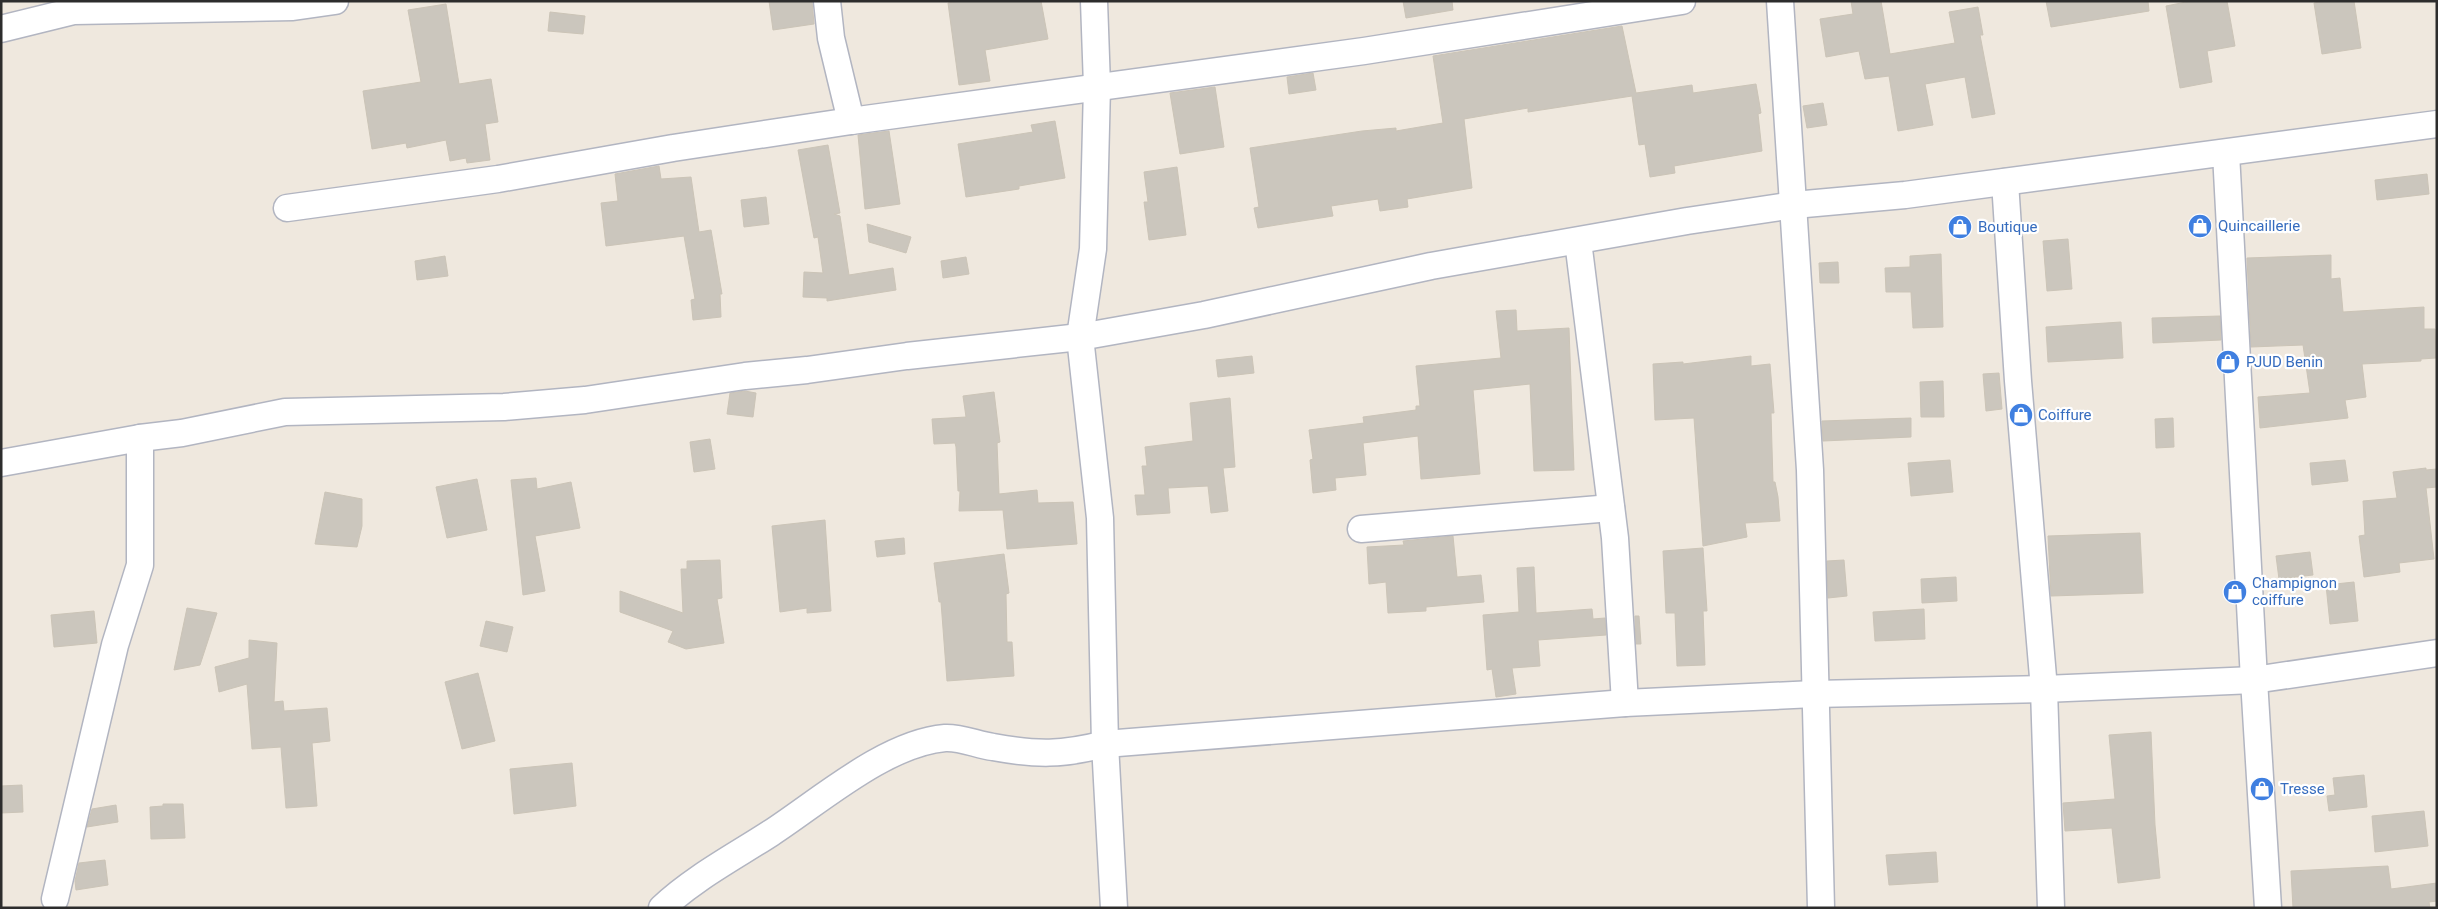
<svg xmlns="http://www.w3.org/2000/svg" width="2438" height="909" font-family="Roboto,sans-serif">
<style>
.building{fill:#cbc6bd;stroke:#cbc4b7}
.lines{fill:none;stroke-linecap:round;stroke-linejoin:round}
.minor-casing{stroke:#b2b5c1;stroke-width:29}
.minor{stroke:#fff;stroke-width:26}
.labels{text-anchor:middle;stroke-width:4.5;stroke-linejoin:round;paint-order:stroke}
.shop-label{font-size:15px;fill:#366cbe;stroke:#fff;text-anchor:start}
</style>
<rect width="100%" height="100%" fill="#efe8de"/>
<!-- building -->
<g class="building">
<path d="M 769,1 L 812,1 L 814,24 L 773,30 Z"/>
<path d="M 959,1 L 1041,1 L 1048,39 L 985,50 L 990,81 L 959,85 L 948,3 Z"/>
<path d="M 1403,1 L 1452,1 L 1453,10 L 1406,18 Z"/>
<path d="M 1851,1 L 1881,1 L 1890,54 L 1955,43 L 1949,12 L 1978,7 L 1983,35 L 1980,35 L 1995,114 L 1972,118 L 1965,77 L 1925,84 L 1933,125 L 1898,131 L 1889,76 L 1865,79 L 1859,51 L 1826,57 L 1820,19 L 1853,14 Z"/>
<path d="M 2046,1 L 2148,1 L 2149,11 L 2051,27 Z"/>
<path d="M 2191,1 L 2227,1 L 2235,46 L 2207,51 L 2212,82 L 2180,88 L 2166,6 Z"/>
<path d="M 2325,1 L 2354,1 L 2361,48 L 2322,54 L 2314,3 Z"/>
<path d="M 446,4 L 459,84 L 491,79 L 498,122 L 485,124 L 490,160 L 467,163 L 466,158 L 450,161 L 446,140 L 407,148 L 406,143 L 372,149 L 363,91 L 421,82 L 408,10 Z"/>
<path d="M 550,12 L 585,16 L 583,34 L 548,31 Z"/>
<path d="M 1622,26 L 1636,93 L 1692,85 L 1693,93 L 1756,84 L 1761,113 L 1758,114 L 1762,151 L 1674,166 L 1675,173 L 1650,177 L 1645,144 L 1639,145 L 1632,96 L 1528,112 L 1528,108 L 1464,119 L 1472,188 L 1407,199 L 1408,207 L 1380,211 L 1378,199 L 1331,206 L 1333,216 L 1258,228 L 1254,208 L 1259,207 L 1250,148 L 1362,131 L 1396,128 L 1396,131 L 1443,123 L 1433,56 Z"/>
<path d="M 1313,73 L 1316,90 L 1289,94 L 1287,77 Z"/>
<path d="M 1215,87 L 1224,147 L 1180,154 L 1170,93 Z"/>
<path d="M 1823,103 L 1827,125 L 1807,128 L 1803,106 Z"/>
<path d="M 1055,121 L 1065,178 L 1019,186 L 1019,189 L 966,197 L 958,144 L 1033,132 L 1031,125 Z"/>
<path d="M 889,131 L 900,204 L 865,209 L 858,135 Z"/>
<path d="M 828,145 L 840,213 L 834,214 L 840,216 L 849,275 L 893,268 L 896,290 L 827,301 L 827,298 L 803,297 L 804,272 L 823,273 L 818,237 L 814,238 L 798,150 Z"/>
<path d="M 659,166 L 661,179 L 691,177 L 699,232 L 711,230 L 722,294 L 720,294 L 721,317 L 693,320 L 691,300 L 695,299 L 684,236 L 606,246 L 601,203 L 618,201 L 615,174 Z"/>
<path d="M 1177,167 L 1186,235 L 1149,240 L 1144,202 L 1148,202 L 1144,172 Z"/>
<path d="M 2427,174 L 2429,194 L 2377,200 L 2375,180 Z"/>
<path d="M 766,197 L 769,224 L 744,227 L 741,200 Z"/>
<path d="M 867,224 L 911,237 L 906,253 L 869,242 Z"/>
<path d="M 2068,239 L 2072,289 L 2047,291 L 2043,241 Z"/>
<path d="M 1941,254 L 1943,327 L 1913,328 L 1911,292 L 1886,292 L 1885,268 L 1910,267 L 1910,256 Z"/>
<path d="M 2331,255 L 2331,279 L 2340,278 L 2343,312 L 2424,307 L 2424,329 L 2435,329 L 2436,358 L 2421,359 L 2421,361 L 2362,364 L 2366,397 L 2345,400 L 2348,418 L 2260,428 L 2258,397 L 2310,393 L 2303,345 L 2251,347 L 2247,258 Z"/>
<path d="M 445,256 L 448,276 L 417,280 L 415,261 Z"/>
<path d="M 966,257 L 969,274 L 943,278 L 941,261 Z"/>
<path d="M 1838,262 L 1839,283 L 1820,283 L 1819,263 Z"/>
<path d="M 1516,310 L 1517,331 L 1569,328 L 1574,470 L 1534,471 L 1530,384 L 1473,390 L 1480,474 L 1421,479 L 1418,436 L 1363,443 L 1366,475 L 1335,478 L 1336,490 L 1313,493 L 1310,460 L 1313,459 L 1309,430 L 1364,423 L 1363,417 L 1416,410 L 1416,406 L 1420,406 L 1416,366 L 1501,358 L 1496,311 Z"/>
<path d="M 2220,316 L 2221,340 L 2153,343 L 2152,318 Z"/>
<path d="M 2121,322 L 2123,358 L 2048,362 L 2046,327 Z"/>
<path d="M 1252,356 L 1254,373 L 1218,377 L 1216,360 Z"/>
<path d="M 1751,356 L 1751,366 L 1770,364 L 1774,413 L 1771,413 L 1773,482 L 1775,482 L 1778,497 L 1780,521 L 1745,523 L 1747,537 L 1703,546 L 1694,418 L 1655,420 L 1653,364 L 1683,362 L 1683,364 Z"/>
<path d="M 1999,373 L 2002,409 L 1986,411 L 1983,374 Z"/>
<path d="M 1943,381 L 1944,417 L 1921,417 L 1920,382 Z"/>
<path d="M 745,391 L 756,393 L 753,417 L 727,414 L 730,393 Z"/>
<path d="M 994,392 L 1000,442 L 997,443 L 999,494 L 1037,490 L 1038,503 L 1073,502 L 1077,544 L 1007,549 L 1003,510 L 959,511 L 960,491 L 958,491 L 956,447 L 955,443 L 934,444 L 932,419 L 966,417 L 963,396 Z"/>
<path d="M 1230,398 L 1235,467 L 1223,468 L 1228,511 L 1211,513 L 1208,486 L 1168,488 L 1170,513 L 1137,515 L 1135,495 L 1145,495 L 1142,466 L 1147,466 L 1145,447 L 1193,441 L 1190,403 Z"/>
<path d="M 1911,418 L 1911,437 L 1823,441 L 1822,421 Z"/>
<path d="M 2173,418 L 2174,447 L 2156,448 L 2155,419 Z"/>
<path d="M 710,439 L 715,469 L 694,472 L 690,442 Z"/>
<path d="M 1950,460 L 1953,492 L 1911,496 L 1908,463 Z"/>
<path d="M 2345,460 L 2348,481 L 2312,485 L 2310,463 Z"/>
<path d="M 2426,468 L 2426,470 L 2437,469 L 2437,487 L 2426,488 L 2434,559 L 2399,563 L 2400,572 L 2364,577 L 2359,536 L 2365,535 L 2363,501 L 2397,498 L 2393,472 Z"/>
<path d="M 536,478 L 537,489 L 571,482 L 580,528 L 535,536 L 545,591 L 523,595 L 511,480 Z"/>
<path d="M 477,479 L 487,530 L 447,538 L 436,487 Z"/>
<path d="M 325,492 L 362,499 L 362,526 L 357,547 L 315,544 Z"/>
<path d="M 825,520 L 831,611 L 807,613 L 807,608 L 780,612 L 772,526 Z"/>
<path d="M 2140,533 L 2143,593 L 2051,596 L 2048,536 Z"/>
<path d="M 1453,536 L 1457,577 L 1481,575 L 1484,602 L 1426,607 L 1426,611 L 1388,613 L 1386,582 L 1369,584 L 1367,547 L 1404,545 L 1403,541 Z"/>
<path d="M 904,538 L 905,554 L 877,557 L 875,541 Z"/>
<path d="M 1703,548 L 1707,611 L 1703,611 L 1705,665 L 1677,666 L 1675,613 L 1666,613 L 1663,551 Z"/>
<path d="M 2310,552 L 2313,575 L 2279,579 L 2276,556 Z"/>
<path d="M 1004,554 L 1009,593 L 1006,594 L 1007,642 L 1012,642 L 1014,676 L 947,681 L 941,602 L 939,602 L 934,563 Z"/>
<path d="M 720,560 L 722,598 L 717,599 L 724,643 L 686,649 L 668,642 L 673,631 L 620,612 L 620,591 L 683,613 L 681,569 L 687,569 L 687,561 Z"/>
<path d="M 1844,560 L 1847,596 L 1828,598 L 1827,561 Z"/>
<path d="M 1534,567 L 1536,613 L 1592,609 L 1593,619 L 1605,618 L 1606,635 L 1538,640 L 1540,666 L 1512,668 L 1516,694 L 1496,697 L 1492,669 L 1487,670 L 1483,615 L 1519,612 L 1517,568 Z"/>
<path d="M 1956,577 L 1957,601 L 1922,603 L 1921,579 Z"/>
<path d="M 2354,582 L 2358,621 L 2330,624 L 2326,585 Z"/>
<path d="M 187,608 L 217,613 L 200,665 L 174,670 Z"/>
<path d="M 1924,609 L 1925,639 L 1875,641 L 1873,612 Z"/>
<path d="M 94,611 L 97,643 L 54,647 L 51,615 Z"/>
<path d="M 1635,616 L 1639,616 L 1641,644 L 1636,644 Z"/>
<path d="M 486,621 L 513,627 L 507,652 L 480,646 Z"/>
<path d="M 249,640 L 277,643 L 274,702 L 283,701 L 284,711 L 327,708 L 330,741 L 312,743 L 317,806 L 286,808 L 281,747 L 252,749 L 247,684 L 219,692 L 215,667 L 249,658 Z"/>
<path d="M 478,673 L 495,741 L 462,749 L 445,682 Z"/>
<path d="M 2151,732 L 2155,825 L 2160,878 L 2118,883 L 2112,828 L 2065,831 L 2063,803 L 2115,799 L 2109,735 Z"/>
<path d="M 572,763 L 576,806 L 514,814 L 510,769 Z"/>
<path d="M 2364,775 L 2367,807 L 2329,811 L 2327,796 L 2335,795 L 2333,778 Z"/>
<path d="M 22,785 L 23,812 L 1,813 L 1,786 Z"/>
<path d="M 163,804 L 183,804 L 185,838 L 151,839 L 150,807 L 163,806 Z"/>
<path d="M 116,805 L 118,822 L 87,827 L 92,809 Z"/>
<path d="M 2424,811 L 2428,846 L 2375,852 L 2372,816 Z"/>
<path d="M 1936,852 L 1938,882 L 1889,885 L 1886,855 Z"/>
<path d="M 105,860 L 108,885 L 76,890 L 75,881 L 79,863 Z"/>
<path d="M 2388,866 L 2391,889 L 2437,883 L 2437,901 L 2429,902 L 2430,908 L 2293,908 L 2291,871 Z"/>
</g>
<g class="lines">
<!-- minor casing -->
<g class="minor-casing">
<g id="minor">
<path d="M 827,1 L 831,38 L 851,121 L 1364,51 L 1682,1"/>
<path d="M 1094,1 L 1097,86 L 1093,249 L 1080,337 L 1100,518 L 1105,744 L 1114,908"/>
<path d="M 1780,1 L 1810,470 L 1821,908"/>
<path d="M 1,29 L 74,11 L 293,7 L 335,1"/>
<path d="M 2226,153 L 2254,680 L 2268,908"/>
<path d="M 2005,182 L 2018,381 L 2044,689 L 2051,908"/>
<path d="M 287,208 L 498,179 L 673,148 L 851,121"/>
<path d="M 1578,241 L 1615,538 L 1625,703"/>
<path d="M 1,463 L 140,438 L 182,433 L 285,412 L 504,407 L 585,400 L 745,376 L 807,370 L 907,356 L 1080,337 L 1204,315 L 1431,266 L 1687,221 L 1794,205 L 1905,195 L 2437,124"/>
<path d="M 1361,529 L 1611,508"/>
<path d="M 55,899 L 115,645 L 140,565 L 140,438"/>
<path d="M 662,908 C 694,878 734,857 771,833 C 820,801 886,743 945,738 C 960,737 978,745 993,747 C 1037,755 1062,755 1105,744 L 1625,703 L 1814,694 L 2044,689 L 2254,680 L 2437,653"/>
</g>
</g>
<!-- minor -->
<use href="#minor" class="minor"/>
</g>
<!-- icons -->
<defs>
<g id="shop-disc" transform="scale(1.25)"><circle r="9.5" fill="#3f7fe0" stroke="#fff"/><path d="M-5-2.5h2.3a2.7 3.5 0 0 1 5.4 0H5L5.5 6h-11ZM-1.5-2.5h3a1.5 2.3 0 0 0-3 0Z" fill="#fff"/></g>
</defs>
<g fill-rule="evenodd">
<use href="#shop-disc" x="2200" y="226"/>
<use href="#shop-disc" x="1960" y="227"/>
<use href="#shop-disc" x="2228" y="362"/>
<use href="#shop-disc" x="2021" y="415"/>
<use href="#shop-disc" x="2235" y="592"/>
<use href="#shop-disc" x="2262" y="789"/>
</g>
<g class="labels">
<!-- shop labels -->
<g class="shop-label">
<text x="2218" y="231">Quincaillerie</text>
<text x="1978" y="232">Boutique</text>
<text x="2246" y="367">PJUD Benin</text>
<text x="2038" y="420">Coiffure</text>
<text x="2252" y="588">Champignon<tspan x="2252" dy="17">coiffure</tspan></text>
<text x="2280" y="794">Tresse</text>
</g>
</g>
<!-- border -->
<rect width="2438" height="909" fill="none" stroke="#2d2d2d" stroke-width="5"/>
</svg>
